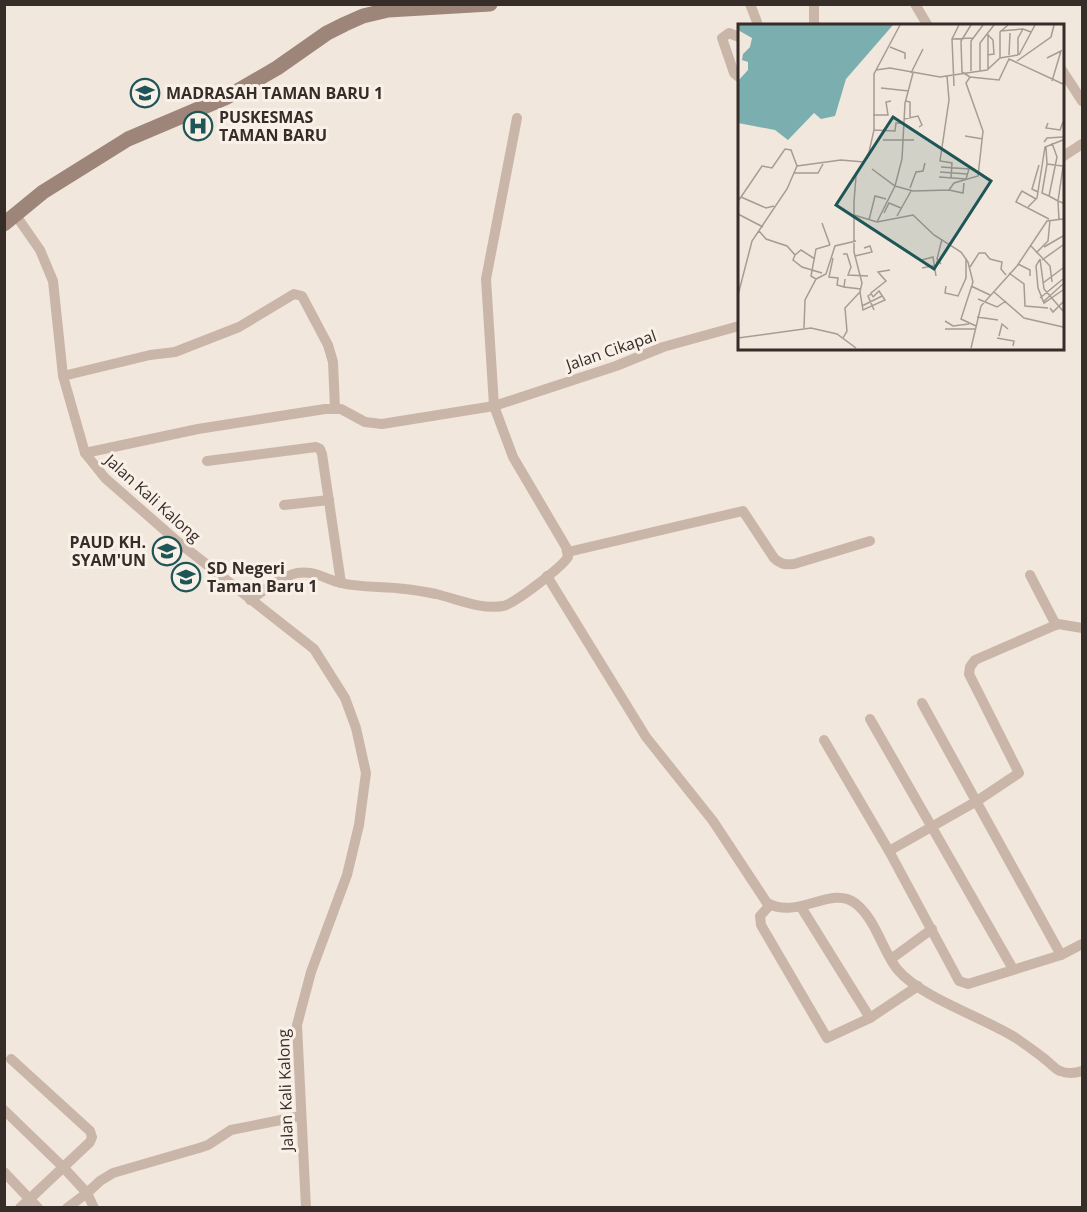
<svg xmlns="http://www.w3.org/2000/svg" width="1087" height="1212" font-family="'Open Sans',sans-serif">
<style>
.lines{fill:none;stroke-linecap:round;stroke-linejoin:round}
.street{stroke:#cab6a8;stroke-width:10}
.secondary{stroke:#9d8579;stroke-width:15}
.labels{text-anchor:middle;stroke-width:6;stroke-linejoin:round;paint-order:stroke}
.poi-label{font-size:16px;font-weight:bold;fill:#362c28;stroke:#f9f1e8;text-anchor:start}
.street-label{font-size:16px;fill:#362c28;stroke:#f9f1e8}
.inset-road{fill:none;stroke:#a79c94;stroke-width:1.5}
.view{fill:#1e5557;fill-opacity:0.15;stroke:#1e5557;stroke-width:3}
.inset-edge{fill:none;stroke:#362c28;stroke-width:3}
</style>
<rect width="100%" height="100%" fill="#f2e7dc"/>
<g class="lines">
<!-- street -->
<g class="street">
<path d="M 750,4 L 757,22 L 756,26"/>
<path d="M 814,4 L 814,26"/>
<path d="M 915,4 L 928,26"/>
<path d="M 739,37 L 729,33 L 722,38 L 734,73 L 739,77"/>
<path d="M 1062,70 L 1082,101"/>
<path d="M 1062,157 L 1082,144"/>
<path d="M 15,214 L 40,250 L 53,281 L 63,376 L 85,453 L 105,478 L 178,542 L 314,649 L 345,698 L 356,728 L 366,773 L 359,825 L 347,875 L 311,972 L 297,1025 L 306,1208"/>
<path d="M 63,376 L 150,355 L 175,352 L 239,327 L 294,294 L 302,296 L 328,345 L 333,362 L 335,408"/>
<path d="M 85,453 L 198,429 L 325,409 L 341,409 L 365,422 L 382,424 L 494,406 L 616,366 L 663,347 L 739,326"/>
<path d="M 207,461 L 316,447 L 320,449 L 322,454 L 341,583"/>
<path d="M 284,505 L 329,500"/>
<path d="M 568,552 L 743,511 L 774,558 C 780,564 785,565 794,564 L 870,541"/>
<path d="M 1030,575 L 1056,625"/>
<path d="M 547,576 L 646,737 L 713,821 L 767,903 C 798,920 831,885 855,903 C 876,919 882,950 897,969 C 921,998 983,1017 1016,1038 C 1026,1045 1036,1052 1046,1060 C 1050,1063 1055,1069 1060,1071 C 1067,1074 1076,1073 1082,1071"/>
<path d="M 250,600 C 264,591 280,577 297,573 C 314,570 325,579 341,583 C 361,588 384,586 405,589 C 415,590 426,592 436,594 C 457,599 481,610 503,606 C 514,604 562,567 568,557 L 566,547 L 513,457 L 494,406 L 486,279 L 517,118"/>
<path d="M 870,719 L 1013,969"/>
<path d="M 824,740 L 889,851 L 959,981 L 968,984 L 1061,955 L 922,703"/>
<path d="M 889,851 L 977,801 L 1019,773 L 969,674 L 970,667 L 975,660 L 1058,624 L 1082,628"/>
<path d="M 770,905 L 760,916 L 761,925 L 827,1038 L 870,1018 L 918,986"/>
<path d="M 801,907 L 870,1018"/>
<path d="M 1061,955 L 1082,944"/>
<path d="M 891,959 L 932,929"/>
<path d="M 11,1059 L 90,1131 L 92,1137 L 90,1142 L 20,1208"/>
<path d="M 4,1110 L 63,1167 L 87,1193 L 67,1208"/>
<path d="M 4,1172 L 38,1208"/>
<path d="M 94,1208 L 87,1193 L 100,1181 L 113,1173 L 199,1148 L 208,1145 L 231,1130 L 301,1116"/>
</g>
<!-- secondary -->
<path class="secondary" d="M 4,224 L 43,192 L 128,139 L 227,97 L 277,68 L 327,33 L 345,24 L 363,16 L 388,10 L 490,4"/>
</g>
<!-- icons -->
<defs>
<g id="school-ring" transform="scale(1.5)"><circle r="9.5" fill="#f9f1e8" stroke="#1e5557" stroke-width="1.5"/><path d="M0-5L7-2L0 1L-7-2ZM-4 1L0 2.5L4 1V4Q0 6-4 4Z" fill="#1e5557"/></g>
<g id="hospital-ring" transform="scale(1.5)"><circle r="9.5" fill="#f9f1e8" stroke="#1e5557" stroke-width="1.5"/><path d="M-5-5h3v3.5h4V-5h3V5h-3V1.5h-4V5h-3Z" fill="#1e5557"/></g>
</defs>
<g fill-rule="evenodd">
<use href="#school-ring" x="145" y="93"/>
<use href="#hospital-ring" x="198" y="126"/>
<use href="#school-ring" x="167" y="551"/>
<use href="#school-ring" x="186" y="577"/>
</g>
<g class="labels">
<!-- poi labels -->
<g class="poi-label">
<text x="166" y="99">MADRASAH TAMAN BARU 1</text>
<text x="219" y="123">PUSKESMAS<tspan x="219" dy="18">TAMAN BARU</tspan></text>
<text x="146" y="548" text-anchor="end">PAUD KH.<tspan x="146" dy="18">SYAM'UN</tspan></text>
<text x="207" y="574">SD Negeri<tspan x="207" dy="18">Taman Baru 1</tspan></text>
</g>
<!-- street labels -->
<g class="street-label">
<text transform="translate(611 350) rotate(-19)" y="6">Jalan Cikapal</text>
<text transform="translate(153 498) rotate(42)" y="6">Jalan Kali Kalong</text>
<text transform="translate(285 1090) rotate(-92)" y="6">Jalan Kali Kalong</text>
</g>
</g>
<!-- overview -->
<g transform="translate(738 24)">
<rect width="326" height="326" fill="#f2e7dc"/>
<path d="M 0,1 L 155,1 L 108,55 L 97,92 L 83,95 L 76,89 L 50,116 L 37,106 L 0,99 L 0,57 L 10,46 L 10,38 L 4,36 L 5,30 L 12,23 L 14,14 L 0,6 Z" fill="#7baeae"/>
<path class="inset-road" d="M 233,1 L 223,17 L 224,48 L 232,53 L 261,56 L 271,35 L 325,60M 262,7 L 285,5 L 293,8M 214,15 L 235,14M 152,23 L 167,29 L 167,35M 249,31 L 256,30 L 255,16 L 250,11M 271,31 L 272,9M 280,31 L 280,14 L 285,5M 281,31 L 297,1M 262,34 L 262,8 L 270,1M 309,34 L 323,27 L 314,57M 279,37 L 313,13 L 316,1M 138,46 L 152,44 L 202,53 L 249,46 L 262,34 L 280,31M 250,46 L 250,10M 233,47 L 233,17 L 245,1M 242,47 L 242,19 L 256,1M 173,49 L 185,25M 209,52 L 211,76 L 202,137 L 214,139 L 213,154M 216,62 L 214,15 L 221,1M 143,64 L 171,67M 168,77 L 172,78 L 172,94M 135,91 L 150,91 L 148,78 L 153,77M 166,95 L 180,92 L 184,101 L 181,103M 310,99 L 308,104 L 322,106 L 325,98M 136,106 L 157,107 L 158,99 L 166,99M 227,112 L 245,115M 145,116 L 176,116M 306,118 L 309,114 L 325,113M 314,119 L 319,133 L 311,172 L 320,177 L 321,196M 308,123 L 309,140 L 325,142M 309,140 L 304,169 L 311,172M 59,142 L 103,136 L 126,138M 325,143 L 320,177 L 325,179M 134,145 L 157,162 L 175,167 L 211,166 L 216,159 L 240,152 L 245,107 L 228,59 L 232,53M 202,148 L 229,150M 56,149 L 80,149 L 85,140M 201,153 L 228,155 L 231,145 L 203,143M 172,164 L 178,148 L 185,147 L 187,139M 211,166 L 225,169 L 226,159M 300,168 L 294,165 L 301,141M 281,172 L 278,178 L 311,195M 281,172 L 284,167 L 298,175M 0,177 L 3,173 L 28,184 L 36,182M 290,183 L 299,174 L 307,123 L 325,116M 146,189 L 151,179 L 163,184M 0,190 L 25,203M 116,191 L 139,198 L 175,191 L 196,211 L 223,228 L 230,238 L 235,258 L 223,295 L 238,302M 159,192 L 173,167M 131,196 L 137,172 L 148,175M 139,198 L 157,162 L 164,135 L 167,79 L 175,49M 84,199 L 92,221M 21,207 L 28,215 L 49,222 L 57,231 L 55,236 L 64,243 L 84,249M 293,222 L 312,242 L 314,258M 306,223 L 325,212M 298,229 L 310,217 L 312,196M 105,230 L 109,230 L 113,243 L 110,251 L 130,252M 57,231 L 63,226 L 77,235M 117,232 L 134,228 L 132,222 L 126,224M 95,234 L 91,253 L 100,254 L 99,261 L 106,263M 302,235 L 298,242 L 300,264 L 306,279 L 325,266M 302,235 L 306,265 L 325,287M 184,236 L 195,233 L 198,252M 304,236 L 325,221M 203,240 L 199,235 L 204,215M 280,240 L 292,246 L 292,252M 232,243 L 241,229 L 247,229 L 252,235 L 264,238 L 263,245 L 268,251M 184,244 L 199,241 L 199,237M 271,249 L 286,260 L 287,282 L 310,284M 78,255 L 88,250 L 97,222 L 118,217M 107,255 L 106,263 L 123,265M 305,259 L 325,244M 208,262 L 207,269 L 220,272 L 228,254 L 228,234M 233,262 L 252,271M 122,268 L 125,286 L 147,276 L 141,267 L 135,273M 256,268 L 286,294 L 325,303M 133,270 L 130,272 L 136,286M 0,271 L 14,217 L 49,165 L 59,142 L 53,126 L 47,125 L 34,144 L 24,142 L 3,173M 135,273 L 133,269 L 148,257 L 140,248 L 152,246M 302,274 L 325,255M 240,275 L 259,283 L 268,277M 305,278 L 325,260M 124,282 L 144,272M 312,284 L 315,288 L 325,278M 239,293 L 260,296M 207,297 L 215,302 L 231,300M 66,304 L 67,276 L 78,255 L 73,252 L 78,225 L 92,221M 207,305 L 237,305M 261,312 L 264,300 L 270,305M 0,314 L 73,304 L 99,310 L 118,324M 105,314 L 109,307 L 107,284 L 122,268 L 124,259 L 116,228 L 116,178 L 118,152 L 131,128 L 136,106 L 136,50 L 162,1M 259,314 L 276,317 L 275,322M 233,324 L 243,282 L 279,242 L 309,197 L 325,195"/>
<path class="view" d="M 155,93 L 253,157 L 196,245 L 98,181 Z"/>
<rect width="326" height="326" class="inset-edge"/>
</g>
<!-- border -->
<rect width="1087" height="1212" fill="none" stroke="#362c28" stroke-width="12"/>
</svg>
